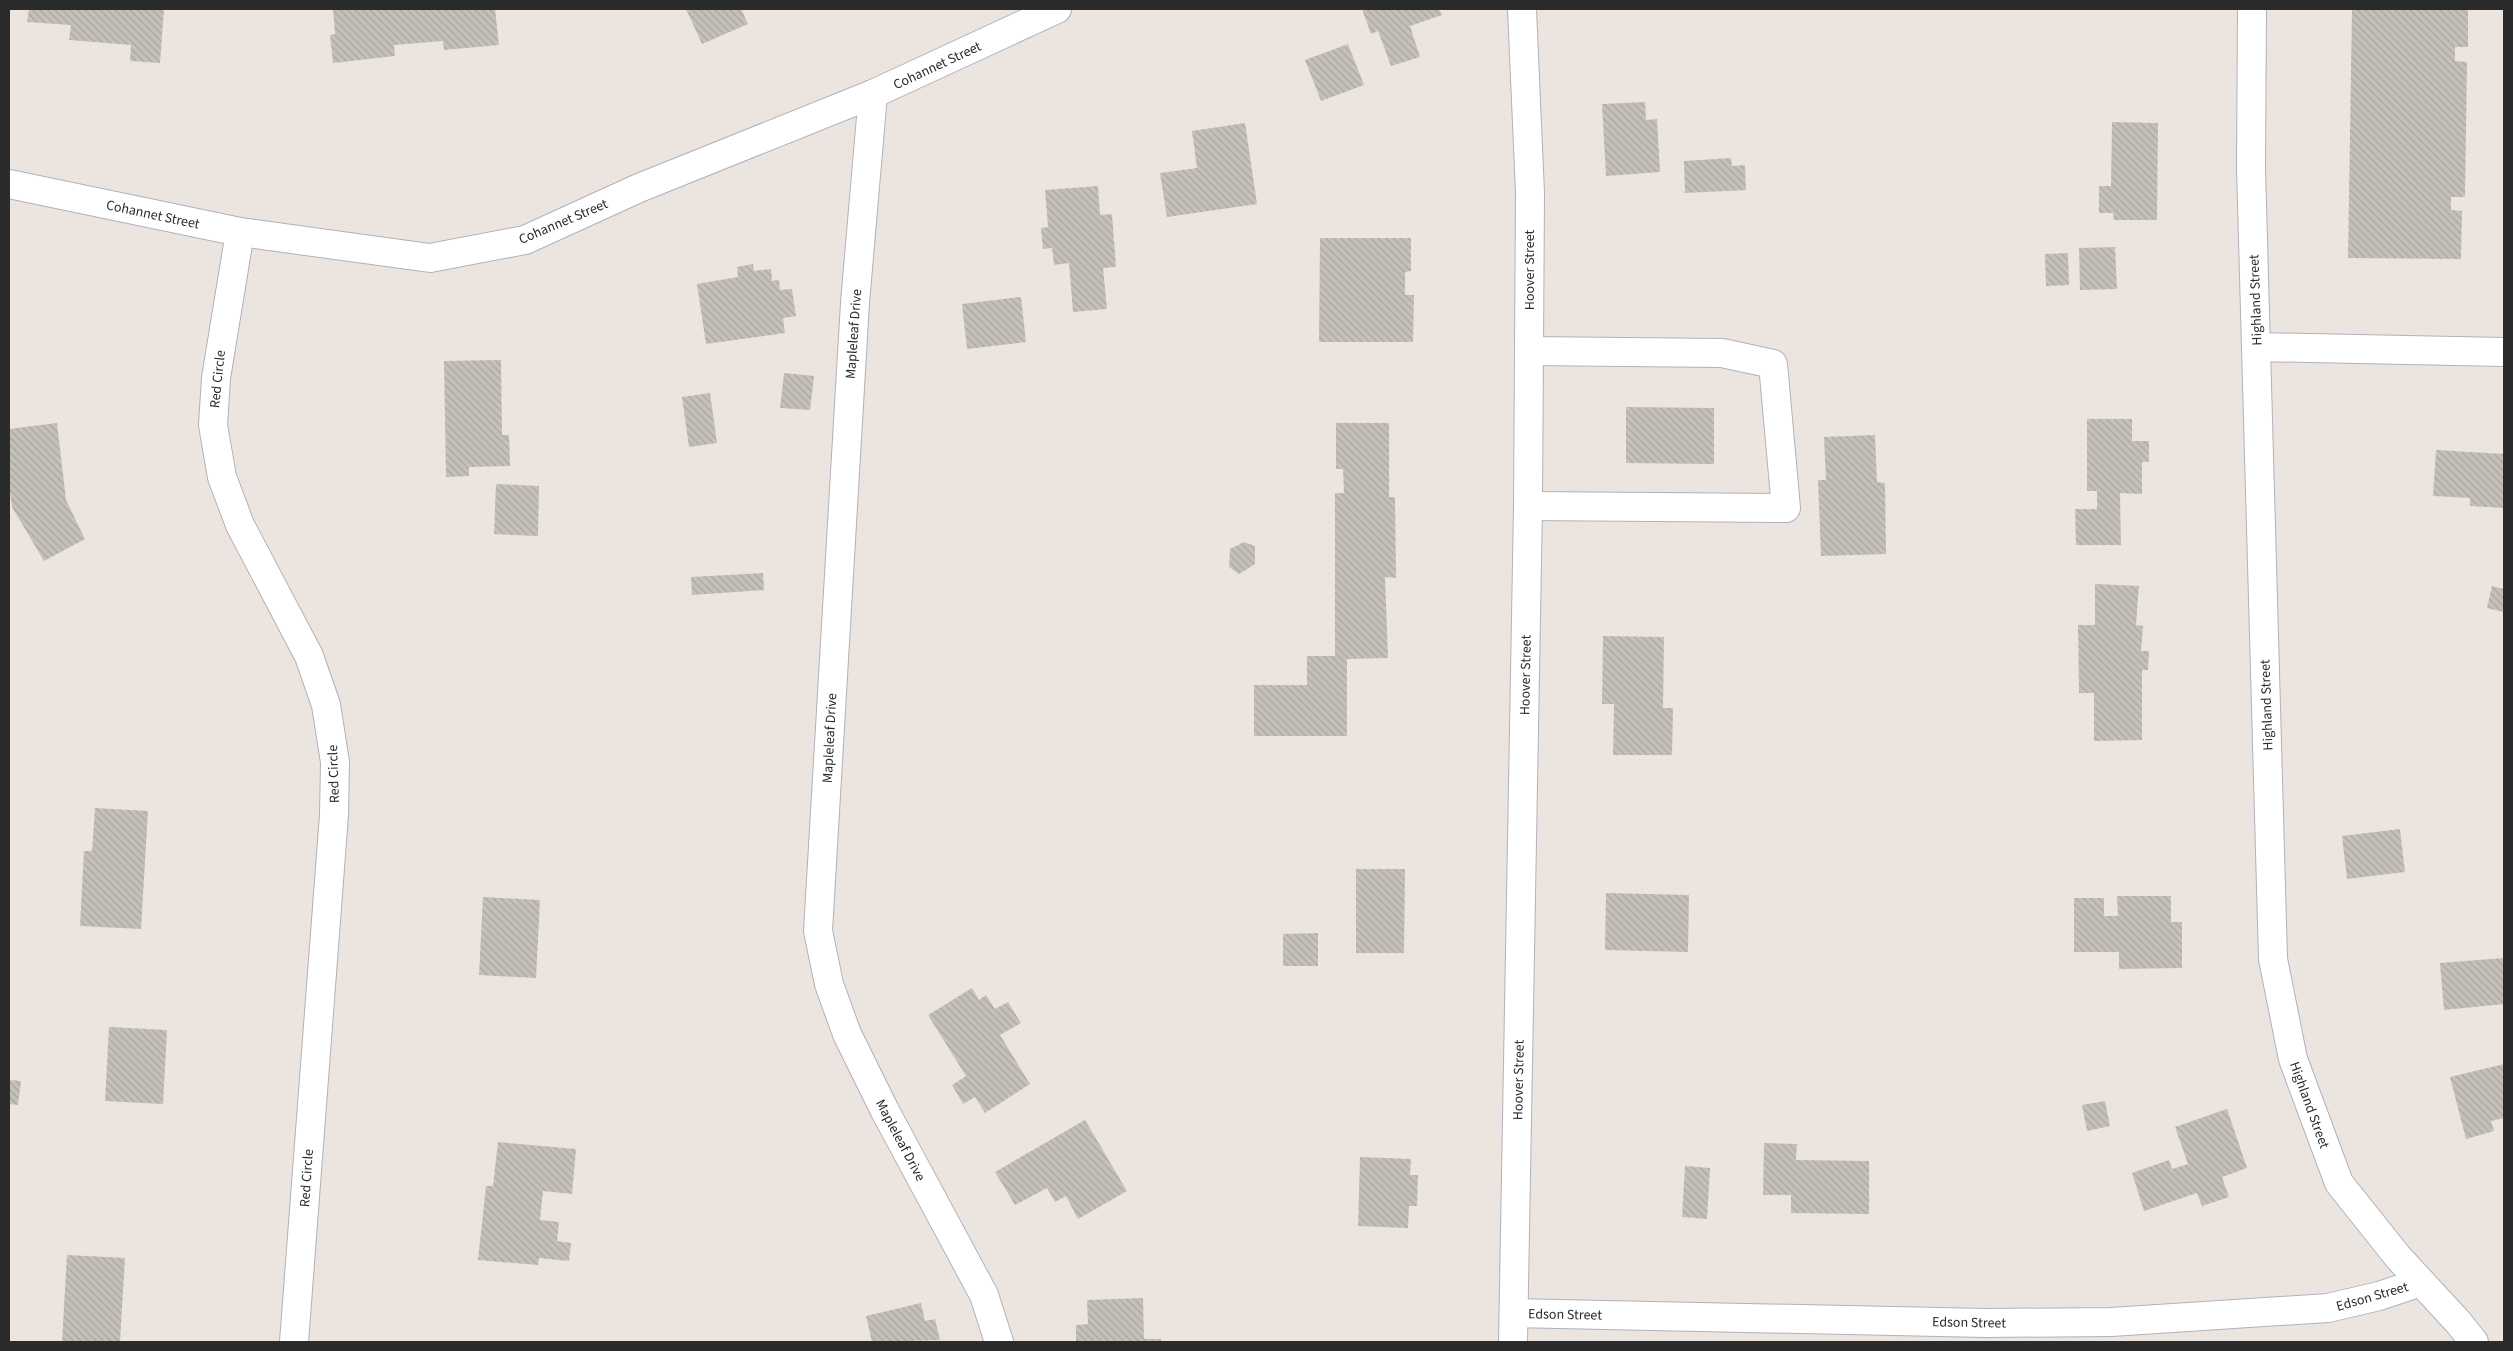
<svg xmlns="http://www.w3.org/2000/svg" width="2513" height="1351" font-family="'Source Sans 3',sans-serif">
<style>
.building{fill:url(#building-back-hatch)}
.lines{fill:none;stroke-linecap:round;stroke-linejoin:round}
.minor-casing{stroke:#afb2ba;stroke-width:30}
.minor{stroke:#fff;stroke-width:28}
.labels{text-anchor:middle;stroke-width:4;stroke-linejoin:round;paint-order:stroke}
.street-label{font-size:14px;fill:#2b2b2b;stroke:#fff}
</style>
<defs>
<pattern id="building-back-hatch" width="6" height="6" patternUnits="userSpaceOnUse" patternTransform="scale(1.25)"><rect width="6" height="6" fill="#c5c0ba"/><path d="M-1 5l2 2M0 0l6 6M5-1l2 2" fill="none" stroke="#a9a5a0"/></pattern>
</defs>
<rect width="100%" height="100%" fill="#ece5df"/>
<!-- building -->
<g class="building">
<path d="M 29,9 L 164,9 L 160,63 L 130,61 L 131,45 L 69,40 L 71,25 L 27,22 Z"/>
<path d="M 333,9 L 495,9 L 499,45 L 444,50 L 443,41 L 394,45 L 395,56 L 333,63 L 330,35 L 335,34 Z"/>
<path d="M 686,9 L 741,9 L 748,24 L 702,44 Z"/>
<path d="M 1362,9 L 1439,9 L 1442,15 L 1410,26 L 1420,57 L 1391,66 L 1378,31 L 1371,34 Z"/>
<path d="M 2352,9 L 2468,9 L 2468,47 L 2455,47 L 2455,61 L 2467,62 L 2465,197 L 2451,197 L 2451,210 L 2462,211 L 2461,259 L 2348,258 Z"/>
<path d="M 1348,44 L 1364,85 L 1321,101 L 1305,60 Z"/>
<path d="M 1645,102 L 1646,120 L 1657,119 L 1660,172 L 1606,176 L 1602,104 Z"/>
<path d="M 2112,122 L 2158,123 L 2157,220 L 2114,220 L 2113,213 L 2099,213 L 2099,186 L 2111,186 Z"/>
<path d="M 1245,123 L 1257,204 L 1167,217 L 1160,173 L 1197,168 L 1192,131 Z"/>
<path d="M 1731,158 L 1732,166 L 1745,165 L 1746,190 L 1685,193 L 1684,161 Z"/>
<path d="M 1098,186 L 1100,215 L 1112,214 L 1116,267 L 1103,268 L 1107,309 L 1073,312 L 1069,263 L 1054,265 L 1052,248 L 1043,249 L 1041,228 L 1048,227 L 1045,190 Z"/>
<path d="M 1320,238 L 1411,238 L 1411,271 L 1405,272 L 1405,295 L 1414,295 L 1413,342 L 1319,342 Z"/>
<path d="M 2115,247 L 2117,289 L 2080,290 L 2079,248 Z"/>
<path d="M 2068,253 L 2069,285 L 2046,286 L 2045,254 Z"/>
<path d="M 753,264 L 754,271 L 771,269 L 772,281 L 779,280 L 780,290 L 792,289 L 796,316 L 783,318 L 785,333 L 706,344 L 697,284 L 738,277 L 737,267 Z"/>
<path d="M 1021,297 L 1026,342 L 967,349 L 962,304 Z"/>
<path d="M 501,360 L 502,435 L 509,435 L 510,466 L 469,467 L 469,476 L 446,477 L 444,361 Z"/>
<path d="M 784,373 L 814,376 L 810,410 L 780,408 Z"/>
<path d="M 710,393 L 717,443 L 689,447 L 682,397 Z"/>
<path d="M 1626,407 L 1714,408 L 1714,464 L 1626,463 Z"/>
<path d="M 2087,419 L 2132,419 L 2132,441 L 2149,441 L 2149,462 L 2142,462 L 2142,494 L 2120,493 L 2121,545 L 2076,545 L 2075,509 L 2097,509 L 2097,491 L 2087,491 Z"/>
<path d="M 57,423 L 66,500 L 85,539 L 44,561 L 12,507 L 9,485 L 9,429 Z"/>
<path d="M 1336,423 L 1389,423 L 1389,497 L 1395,497 L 1396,578 L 1385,577 L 1388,658 L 1347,659 L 1347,736 L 1254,736 L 1254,685 L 1307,685 L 1307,656 L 1335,656 L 1335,493 L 1344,493 L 1343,469 L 1336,469 Z"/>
<path d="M 1875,435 L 1877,482 L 1885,483 L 1886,554 L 1821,556 L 1818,480 L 1826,480 L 1824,437 Z"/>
<path d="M 2436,450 L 2504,454 L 2504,508 L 2470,506 L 2470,498 L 2433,496 Z"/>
<path d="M 496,484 L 539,486 L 538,536 L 494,534 Z"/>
<path d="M 1244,542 L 1255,546 L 1255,564 L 1239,574 L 1229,567 L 1230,549 Z"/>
<path d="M 763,573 L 764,590 L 692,595 L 691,577 Z"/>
<path d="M 2095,584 L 2139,586 L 2136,625 L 2143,626 L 2141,651 L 2149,651 L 2148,670 L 2142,670 L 2142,740 L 2094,741 L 2094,693 L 2079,693 L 2078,625 L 2095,625 Z"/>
<path d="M 2492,586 L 2504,589 L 2504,612 L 2487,608 Z"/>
<path d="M 1603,636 L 1664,637 L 1663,708 L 1673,708 L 1672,755 L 1613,755 L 1614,704 L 1602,704 Z"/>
<path d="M 95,808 L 148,811 L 141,929 L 80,926 L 84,851 L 92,851 Z"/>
<path d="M 2400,829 L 2405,872 L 2347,879 L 2342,836 Z"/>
<path d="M 1356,869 L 1405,869 L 1404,953 L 1356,953 Z"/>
<path d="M 1606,893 L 1689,895 L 1688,952 L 1605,950 Z"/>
<path d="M 2117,896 L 2171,896 L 2171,922 L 2182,922 L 2182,968 L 2119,969 L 2119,952 L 2074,952 L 2074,898 L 2104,898 L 2104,916 L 2118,916 Z"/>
<path d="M 483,897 L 540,900 L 536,978 L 479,975 Z"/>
<path d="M 1318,933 L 1318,966 L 1283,966 L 1283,934 Z"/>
<path d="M 2504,958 L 2504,1004 L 2444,1010 L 2440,963 Z"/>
<path d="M 972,988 L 979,1000 L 986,995 L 995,1009 L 1008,1002 L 1021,1023 L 1000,1035 L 1030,1084 L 985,1113 L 975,1097 L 963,1104 L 952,1085 L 966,1076 L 928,1015 Z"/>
<path d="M 109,1027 L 167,1030 L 163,1104 L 105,1101 Z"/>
<path d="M 2504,1064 L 2504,1118 L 2491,1121 L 2494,1131 L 2466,1139 L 2450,1077 Z"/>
<path d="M 9,1080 L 21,1081 L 18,1105 L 9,1104 Z"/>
<path d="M 2105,1101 L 2110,1126 L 2087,1131 L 2082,1105 Z"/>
<path d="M 2227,1109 L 2247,1168 L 2222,1177 L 2229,1197 L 2202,1206 L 2197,1193 L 2144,1211 L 2132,1173 L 2169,1160 L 2172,1169 L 2188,1164 L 2175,1127 Z"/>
<path d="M 1085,1120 L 1127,1191 L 1078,1219 L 1066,1196 L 1055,1202 L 1047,1188 L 1015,1205 L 995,1172 Z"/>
<path d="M 498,1142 L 576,1149 L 572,1194 L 543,1191 L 540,1220 L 559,1222 L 557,1241 L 571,1243 L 569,1261 L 539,1258 L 538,1265 L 478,1260 L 486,1186 L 493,1186 Z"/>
<path d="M 1764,1143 L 1797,1144 L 1796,1160 L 1869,1161 L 1869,1214 L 1791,1213 L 1791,1195 L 1763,1195 Z"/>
<path d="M 1360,1157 L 1411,1159 L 1410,1175 L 1418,1175 L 1417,1206 L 1409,1206 L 1408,1228 L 1358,1226 Z"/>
<path d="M 1685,1166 L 1710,1168 L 1707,1219 L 1682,1217 Z"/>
<path d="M 67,1255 L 125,1258 L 120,1342 L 62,1342 Z"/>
<path d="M 1143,1298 L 1144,1339 L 1161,1339 L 1161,1342 L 1076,1342 L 1076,1325 L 1088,1324 L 1087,1300 Z"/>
<path d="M 921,1303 L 925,1321 L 935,1319 L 940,1340 L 872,1342 L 866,1316 Z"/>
</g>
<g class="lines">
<!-- minor casing -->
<g class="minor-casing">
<g id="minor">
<path d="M 2252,9 L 2251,168 L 2273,959 L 2293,1059 L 2339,1183 L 2398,1257 L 2458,1322 L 2474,1342"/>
<path d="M 873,94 L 855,303 L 818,931 L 829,984 L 847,1034 L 885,1111 L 984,1295 L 999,1342"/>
<path d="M 9,184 L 240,232 L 430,258 L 525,240 L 639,188 L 873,94 L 1057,9"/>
<path d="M 240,232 L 216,378 L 213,425 L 222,477 L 240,525 L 309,656 L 326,705 L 335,762 L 334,815 L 294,1342"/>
<path d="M 2256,347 L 2504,352"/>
<path d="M 1528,506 L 1786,508 L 1773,364 L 1722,353 L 1529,351"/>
<path d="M 1514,1313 L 1986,1323 L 2111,1322 L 2328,1308 L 2379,1296 L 2421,1282"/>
<path d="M 1513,1342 L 1528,506 L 1530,193 L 1522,9"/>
</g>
</g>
<!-- minor -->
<use href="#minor" class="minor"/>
</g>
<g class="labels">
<!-- street labels -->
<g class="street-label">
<text transform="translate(937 65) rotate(-25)" y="5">Cohannet Street</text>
<text transform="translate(153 214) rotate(12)" y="5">Cohannet Street</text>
<text transform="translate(563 221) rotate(-23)" y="5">Cohannet Street</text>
<text transform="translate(1529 270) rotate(-90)" y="5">Hoover Street</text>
<text transform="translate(2255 300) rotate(-92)" y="5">Highland Street</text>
<text transform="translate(853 334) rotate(-86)" y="5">Mapleleaf Drive</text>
<text transform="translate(217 379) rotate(-84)" y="5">Red Circle</text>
<text transform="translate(1525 675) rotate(-89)" y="5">Hoover Street</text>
<text transform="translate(2266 705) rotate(-92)" y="5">Highland Street</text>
<text transform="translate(829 738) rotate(-87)" y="5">Mapleleaf Drive</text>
<text transform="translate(333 774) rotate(-92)" y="5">Red Circle</text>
<text transform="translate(1518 1080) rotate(-89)" y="5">Hoover Street</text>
<text transform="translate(2310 1105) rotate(70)" y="5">Highland Street</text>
<text transform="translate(901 1140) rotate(62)" y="5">Mapleleaf Drive</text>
<text transform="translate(306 1178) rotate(-86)" y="5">Red Circle</text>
<text transform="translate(2372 1296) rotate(-16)" y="5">Edson Street</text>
<text transform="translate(1565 1314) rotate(1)" y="5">Edson Street</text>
<text transform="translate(1969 1322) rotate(1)" y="5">Edson Street</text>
</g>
</g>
<!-- border -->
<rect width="2513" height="1351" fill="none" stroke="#2b2b2b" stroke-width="20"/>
</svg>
